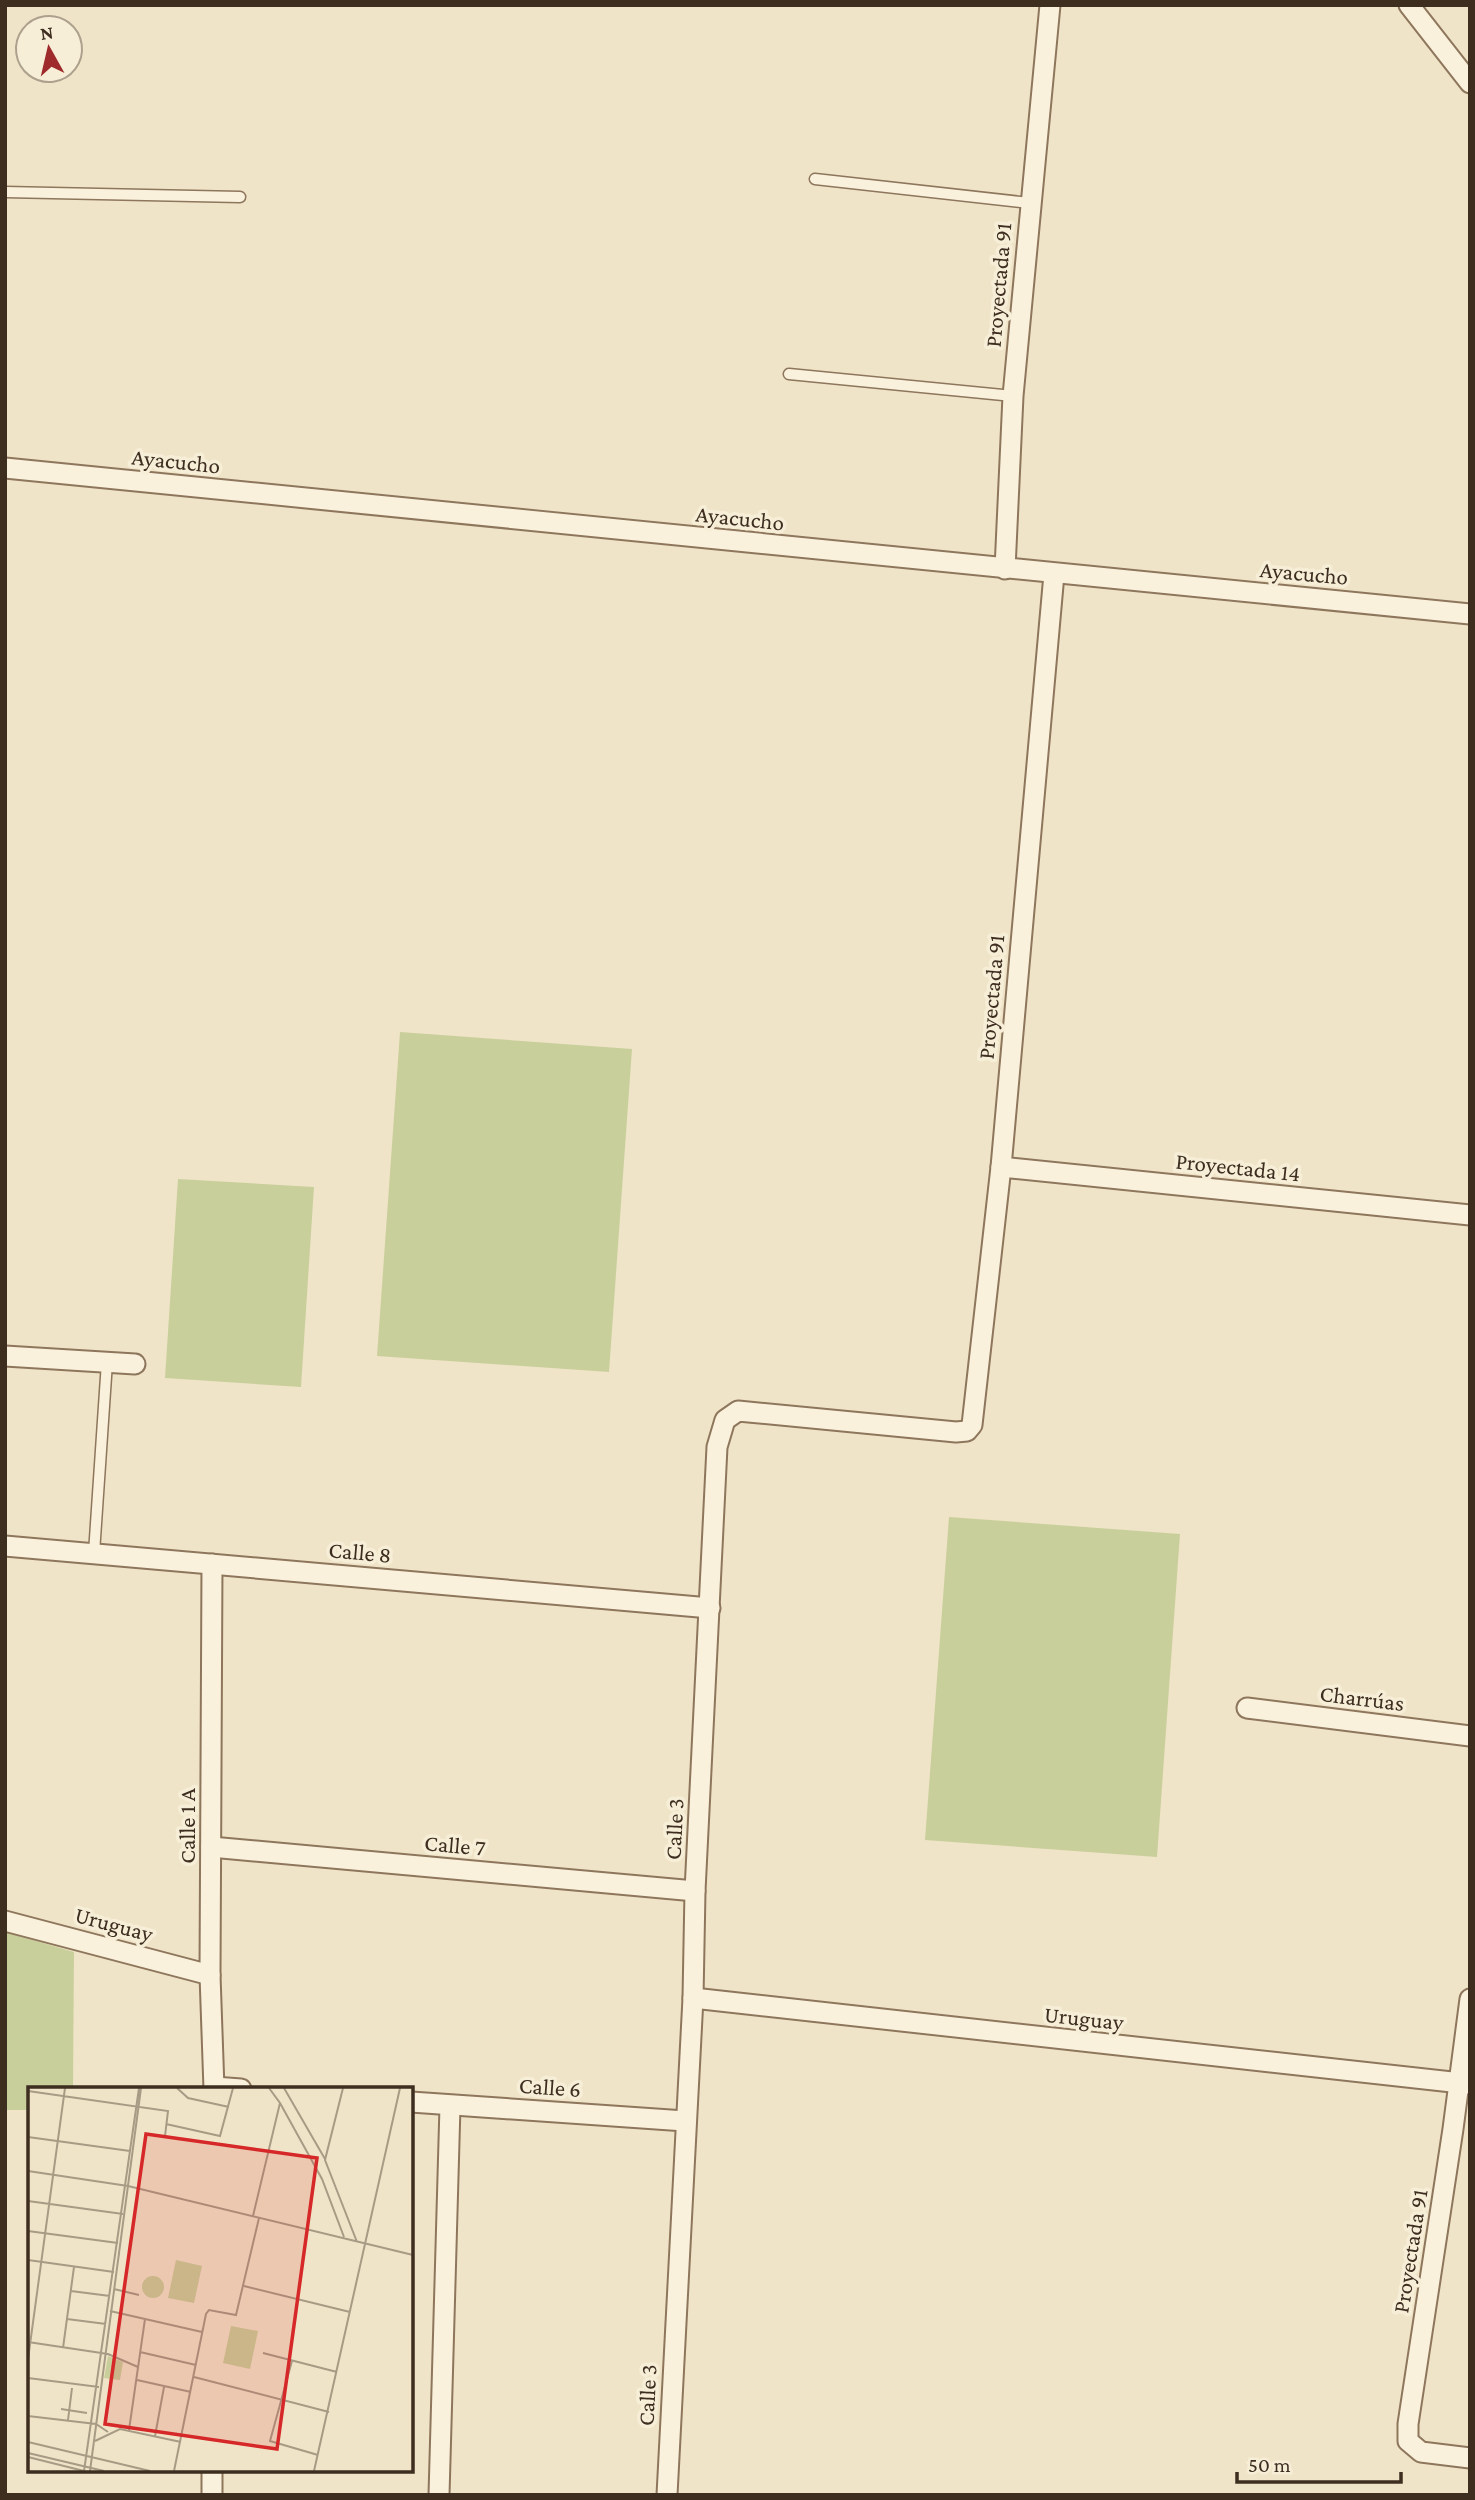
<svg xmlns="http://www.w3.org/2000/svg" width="1475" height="2500" font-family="'Crimson Pro',serif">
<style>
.green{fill:#c9cf9b}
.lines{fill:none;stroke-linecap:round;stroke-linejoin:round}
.lane-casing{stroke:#8d765c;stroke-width:13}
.street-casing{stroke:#8d765c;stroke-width:23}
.lane{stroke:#faf1dc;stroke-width:10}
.street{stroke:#faf1dc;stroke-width:19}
.labels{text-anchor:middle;stroke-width:7;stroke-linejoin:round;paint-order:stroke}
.street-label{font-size:23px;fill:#3d2e20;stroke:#f7eed8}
.inset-road{fill:none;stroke:#a89b85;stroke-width:2}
.view{fill:#d62828;fill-opacity:0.15;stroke:#d62828;stroke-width:3.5}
.inset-edge{fill:none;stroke:#3d2e20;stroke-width:3.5}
</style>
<rect width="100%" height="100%" fill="#f0e4c8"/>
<!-- green -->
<g class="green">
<path d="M 400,1032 L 632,1049 L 609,1372 L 377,1356 Z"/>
<path d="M 178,1179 L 314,1187 L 301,1387 L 165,1378 Z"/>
<path d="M 949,1517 L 1180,1534 L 1157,1857 L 925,1840 Z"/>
<path d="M 5,1932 L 74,1952 L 73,2089 L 30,2089 L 30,2110 L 5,2110 Z"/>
</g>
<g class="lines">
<!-- lane casing -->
<g class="lane-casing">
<g id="lane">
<path d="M 815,179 L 1030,203"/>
<path d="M 5,192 L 240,197"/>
<path d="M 789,374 L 1013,396"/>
<path d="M 94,1553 L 107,1362"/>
</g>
</g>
<!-- street casing -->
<g class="street-casing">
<g id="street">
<path d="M 1409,5 L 1470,83"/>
<path d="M 5,468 L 1470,614"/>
<path d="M 1005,569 L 1013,396 L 1050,5"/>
<path d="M 1001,1167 L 1470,1215"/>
<path d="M 5,1356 L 135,1364"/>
<path d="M 5,1546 L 710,1608"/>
<path d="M 212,1564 L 210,1975 L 214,2089"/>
<path d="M 1247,1708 L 1470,1736"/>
<path d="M 211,1847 L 695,1891"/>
<path d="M 5,1921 L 210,1975"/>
<path d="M 693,1998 L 1470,2084"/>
<path d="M 1470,1999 L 1453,2129 L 1408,2424 L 1408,2441 L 1421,2452 L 1470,2458"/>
<path d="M 214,2087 L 241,2089"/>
<path d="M 411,2102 L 685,2121"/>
<path d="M 212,2495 L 212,2470"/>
<path d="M 439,2495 L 450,2106"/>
<path d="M 667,2495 L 693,1998 L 695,1891 L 717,1447 L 725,1420 L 738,1411 L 956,1432 L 967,1431 L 972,1425 L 1001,1167 L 1054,574"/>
</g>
</g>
<!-- lane -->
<use href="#lane" class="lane"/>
<!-- street -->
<use href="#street" class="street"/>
</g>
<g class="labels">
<!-- street labels -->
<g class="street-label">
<text transform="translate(998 285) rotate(-85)" y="8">Proyectada 91</text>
<text transform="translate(176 461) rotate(6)" y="8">Ayacucho</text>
<text transform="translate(740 518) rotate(6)" y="8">Ayacucho</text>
<text transform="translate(1304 573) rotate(5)" y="8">Ayacucho</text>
<text transform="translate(991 997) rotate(-85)" y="8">Proyectada 91</text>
<text transform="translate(1238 1167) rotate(6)" y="8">Proyectada 14</text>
<text transform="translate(360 1552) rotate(5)" y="8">Calle 8</text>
<text transform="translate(1362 1698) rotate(7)" y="8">Charrúas</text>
<text transform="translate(187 1826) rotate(-90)" y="8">Calle 1 A</text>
<text transform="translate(674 1829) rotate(-87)" y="8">Calle 3</text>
<text transform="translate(455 1845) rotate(5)" y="8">Calle 7</text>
<text transform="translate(114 1924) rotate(15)" y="8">Uruguay</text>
<text transform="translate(1084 2018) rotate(6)" y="8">Uruguay</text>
<text transform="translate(550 2087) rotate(4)" y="8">Calle 6</text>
<text transform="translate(1410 2251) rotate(-81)" y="8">Proyectada 91</text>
<text transform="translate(647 2395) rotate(-87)" y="8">Calle 3</text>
</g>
</g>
<!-- overview -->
<g transform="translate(28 2087)">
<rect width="385" height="385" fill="#f0e4c8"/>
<path d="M 148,173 L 174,179 L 166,216 L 140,211 ZM114 200a11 11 0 1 1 22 0a11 11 0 1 1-22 0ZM 203,239 L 230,244 L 222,282 L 195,276 ZM 80,269 L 95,275 L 92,293 L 76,291 Z" fill="#c9cf9b"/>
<path class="inset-road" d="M 149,1 L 160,11 L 201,20M 256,1 L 297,72M 315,1 L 297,73 L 329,155M 0,4 L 140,24 L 137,49M 252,16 L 294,92 L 316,150M 138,37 L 192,49 L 205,1M 0,50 L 102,64M 0,84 L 100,99 L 385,168M 0,114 L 95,127M 225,129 L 252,16 L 241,1M 0,144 L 90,156M 0,173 L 86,185M 216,199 L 322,225M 86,202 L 111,208M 43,204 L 82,209M 82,224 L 174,245M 39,232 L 78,237M 0,255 L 80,267 L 110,280M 35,261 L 46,180M 112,265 L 168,278M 235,266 L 309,285M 0,272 L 37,1M 264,274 L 242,354 L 290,368M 166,290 L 301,325M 0,291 L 71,300M 109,293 L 163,305M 33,322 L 59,326M 0,329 L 68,337 L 80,345M 40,333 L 44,301M 101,343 L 117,232M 127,349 L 136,300M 67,354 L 92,342 L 153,355M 0,355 L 122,384M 0,366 L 76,384M 0,370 L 56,384M 56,384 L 111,1M 62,384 L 113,1M 146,384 L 178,227 L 181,223 L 208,228 L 231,131M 286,384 L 372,1"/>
<path class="view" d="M 118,47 L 289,71 L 249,362 L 77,337 Z"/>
<rect width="385" height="385" class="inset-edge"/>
</g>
<!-- border -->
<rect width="1475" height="2500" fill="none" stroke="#3d2e20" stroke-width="14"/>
<!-- north arrow -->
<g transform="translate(49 49) rotate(352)"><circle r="33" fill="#f7eed8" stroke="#ada18e" stroke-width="2"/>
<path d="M0-5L12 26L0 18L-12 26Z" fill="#9e2a2b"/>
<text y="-10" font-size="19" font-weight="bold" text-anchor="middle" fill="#3d2e20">N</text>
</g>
<!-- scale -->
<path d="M1237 2472v10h164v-10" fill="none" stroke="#3d2e20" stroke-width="3.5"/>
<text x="1248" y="2472" font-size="21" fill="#3d2e20" stroke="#f7eed8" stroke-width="5" paint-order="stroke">50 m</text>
</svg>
